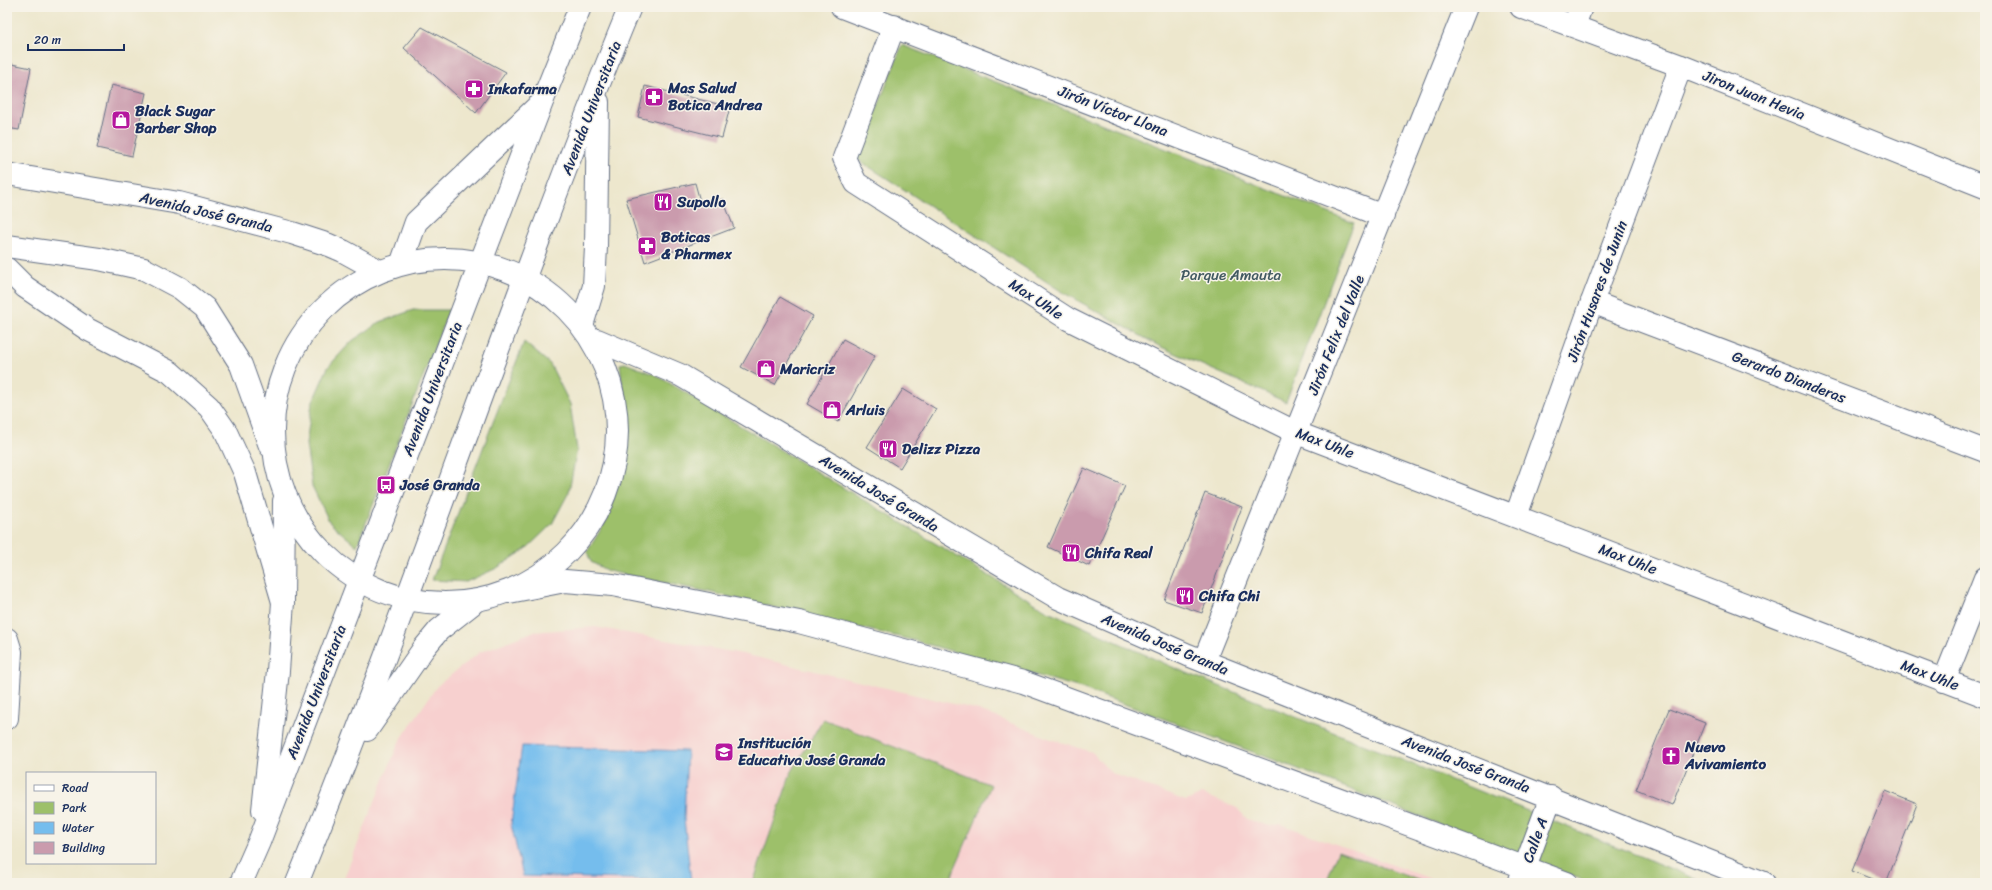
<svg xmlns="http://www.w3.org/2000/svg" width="1992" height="890" font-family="Sriracha,sans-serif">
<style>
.built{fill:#f7d0cf}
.green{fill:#9dc06a;stroke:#5c7864}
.water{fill:#75bded;stroke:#4876a6}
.building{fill:#ca9bad}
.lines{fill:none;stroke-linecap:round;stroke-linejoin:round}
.minor-casing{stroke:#646f85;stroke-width:24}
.major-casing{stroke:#646f85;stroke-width:24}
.minor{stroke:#fff;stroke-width:22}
.major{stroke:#fff;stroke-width:22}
.labels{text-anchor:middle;stroke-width:3;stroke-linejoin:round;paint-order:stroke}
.poi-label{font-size:15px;font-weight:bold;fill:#1b2f5e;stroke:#f7f3e8;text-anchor:start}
.street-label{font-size:15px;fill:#1b2f5e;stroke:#f7f3e8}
.park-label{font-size:15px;fill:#425a62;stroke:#f7f3e8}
</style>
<rect width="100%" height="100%" fill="#f7f3e8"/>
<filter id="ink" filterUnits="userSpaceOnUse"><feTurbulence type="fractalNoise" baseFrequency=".025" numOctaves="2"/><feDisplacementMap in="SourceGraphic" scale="8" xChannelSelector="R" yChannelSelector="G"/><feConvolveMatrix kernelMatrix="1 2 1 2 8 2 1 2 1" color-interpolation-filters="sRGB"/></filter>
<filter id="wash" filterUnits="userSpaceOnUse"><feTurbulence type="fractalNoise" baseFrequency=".012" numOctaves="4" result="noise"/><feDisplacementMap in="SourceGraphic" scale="16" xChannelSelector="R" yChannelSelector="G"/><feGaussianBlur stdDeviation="0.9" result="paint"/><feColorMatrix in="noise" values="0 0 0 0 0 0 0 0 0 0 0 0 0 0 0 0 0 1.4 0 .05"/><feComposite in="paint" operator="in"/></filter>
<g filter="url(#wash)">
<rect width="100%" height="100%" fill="#ede7cd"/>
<!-- built -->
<path class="built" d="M 595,627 L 743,654 L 979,710 L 1048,738 L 1092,752 L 1111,773 L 1186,801 L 1202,794 L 1237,808 L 1247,819 L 1270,826 L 1281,824 L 1442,883 L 342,883 L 399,742 L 437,686 L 480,652 L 532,632 Z"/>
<!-- green -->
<g class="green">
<path d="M 902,45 L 1354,223 L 1286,402 L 1159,346 L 1064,293 L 857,159 Z"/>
<path d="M 413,310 L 449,310 L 357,546 L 330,523 L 312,486 L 306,444 L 312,403 L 328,367 L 352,341 L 380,322 Z"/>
<path d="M 524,342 L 550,364 L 570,404 L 577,449 L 569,492 L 552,524 L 526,549 L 497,568 L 466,582 L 432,580 Z"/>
<path d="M 625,363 L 656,375 L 1046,610 L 1177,669 L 1706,883 L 1590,883 L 1293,767 L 1081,688 L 916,641 L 709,592 L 608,571 L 591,562 L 587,552 L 606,521 L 622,470 L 627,424 L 620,364 Z"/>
<path d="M 823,719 L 991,785 L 954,870 L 950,883 L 753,883 L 791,773 Z"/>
<path d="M 1338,851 L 1423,882 L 1423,883 L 1326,883 Z"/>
</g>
<!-- water -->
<path class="water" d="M 522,746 L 687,751 L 684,819 L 691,881 L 523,876 L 511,824 Z"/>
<g id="blocks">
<!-- building -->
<g class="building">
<path d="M 422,27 L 506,72 L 476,113 L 404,48 Z"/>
<path d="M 7,63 L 31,68 L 19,130 L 7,128 Z"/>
<path d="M 111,85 L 146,93 L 132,156 L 97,148 Z"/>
<path d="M 645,86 L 730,107 L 722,138 L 638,117 Z"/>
<path d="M 695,183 L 701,205 L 723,199 L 734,228 L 645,262 L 626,199 Z"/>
<path d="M 780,297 L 813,316 L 775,385 L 741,367 Z"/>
<path d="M 843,339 L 875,356 L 838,422 L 807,404 Z"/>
<path d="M 903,389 L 936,409 L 900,468 L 867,447 Z"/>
<path d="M 1084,468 L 1125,486 L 1089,566 L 1048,547 Z"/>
<path d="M 1205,493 L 1242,507 L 1202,613 L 1164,600 Z"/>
<path d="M 1669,709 L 1705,723 L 1672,805 L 1636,790 Z"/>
<path d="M 1885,791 L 1917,804 L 1886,883 L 1882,883 L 1852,871 Z"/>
</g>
</g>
</g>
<g filter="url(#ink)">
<use href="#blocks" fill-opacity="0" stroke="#646f85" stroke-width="1"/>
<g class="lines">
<!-- minor casing -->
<g class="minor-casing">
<g id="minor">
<path d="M 842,7 L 1383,216"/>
<path d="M 1521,7 L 1681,66 L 1985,187"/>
<path d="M 894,26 L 844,158 L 856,183 L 1068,319 L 1297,433 L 1985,696"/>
<path d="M 1574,26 L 1581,7"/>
<path d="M 1592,302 L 1985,451"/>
<path d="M 1516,516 L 1592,302 L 1681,66"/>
<path d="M 7,639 L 11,652 L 7,718"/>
<path d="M 1204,661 L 1466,7"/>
<path d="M 1944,681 L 1985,578"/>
<path d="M 1519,883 L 1551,797"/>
</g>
</g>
<!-- major casing -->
<g class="major-casing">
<g id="major">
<path d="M 7,174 L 179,203 L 292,233 L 329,245 L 343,251 L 374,268"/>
<path d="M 7,246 L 99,259 L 144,269 L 180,288 L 205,308 L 241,365 L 270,446"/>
<path d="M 403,259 L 416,222 L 537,107"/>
<circle cx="445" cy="431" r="172"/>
<path d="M 7,269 L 25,287 L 87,329 L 170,372 L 209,407 L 225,430 L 245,473 L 283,602"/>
<path d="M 583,322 L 594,286 L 596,247 L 598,102"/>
<path d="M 597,340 L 680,375 L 1058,598 L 1188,655 L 1764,883"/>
<path d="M 509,592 L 565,581 L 613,585 L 799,622 L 1023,682 L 1567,883"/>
<path d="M 367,730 L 424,648 L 439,630 L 472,604"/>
<path d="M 263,810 L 278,671 L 283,602 L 284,501"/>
<path d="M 241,883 L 259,842 L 542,102 L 580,7"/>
<path d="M 297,883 C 415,594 511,296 630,7"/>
</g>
</g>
<!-- minor -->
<use href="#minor" class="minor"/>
<!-- major -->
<use href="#major" class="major"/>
</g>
</g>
<!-- icons -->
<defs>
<g id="pharmacy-square" transform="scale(1)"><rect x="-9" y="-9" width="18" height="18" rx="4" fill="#b5179e" stroke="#f7f3e8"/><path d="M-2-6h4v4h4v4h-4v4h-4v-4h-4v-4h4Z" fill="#fff"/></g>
<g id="shop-square" transform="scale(1)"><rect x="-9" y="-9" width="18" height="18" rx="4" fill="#b5179e" stroke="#f7f3e8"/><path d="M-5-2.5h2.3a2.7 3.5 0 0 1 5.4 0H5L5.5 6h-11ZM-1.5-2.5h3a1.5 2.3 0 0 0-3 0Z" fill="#fff"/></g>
<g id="restaurant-square" transform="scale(1)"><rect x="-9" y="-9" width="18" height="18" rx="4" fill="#b5179e" stroke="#f7f3e8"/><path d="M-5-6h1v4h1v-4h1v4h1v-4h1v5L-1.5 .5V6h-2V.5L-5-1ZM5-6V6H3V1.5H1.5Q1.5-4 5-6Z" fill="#fff"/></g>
<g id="bus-square" transform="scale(1)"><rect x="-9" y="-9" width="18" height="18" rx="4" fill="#b5179e" stroke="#f7f3e8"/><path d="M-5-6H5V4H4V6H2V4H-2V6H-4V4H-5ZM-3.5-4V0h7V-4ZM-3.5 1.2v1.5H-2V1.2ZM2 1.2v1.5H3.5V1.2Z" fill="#fff"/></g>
<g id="school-square" transform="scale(1)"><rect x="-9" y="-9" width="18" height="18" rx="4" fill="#b5179e" stroke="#f7f3e8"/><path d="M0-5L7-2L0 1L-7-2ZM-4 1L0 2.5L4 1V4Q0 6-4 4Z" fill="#fff"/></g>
<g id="church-square" transform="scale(1)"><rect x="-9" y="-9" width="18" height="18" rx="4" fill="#b5179e" stroke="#f7f3e8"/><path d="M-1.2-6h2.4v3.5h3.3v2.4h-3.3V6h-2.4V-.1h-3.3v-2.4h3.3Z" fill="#fff"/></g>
</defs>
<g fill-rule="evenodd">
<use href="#pharmacy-square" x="474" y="89"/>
<use href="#pharmacy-square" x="654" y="97"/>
<use href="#shop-square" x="121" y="120"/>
<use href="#restaurant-square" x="663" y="202"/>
<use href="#pharmacy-square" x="647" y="246"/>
<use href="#shop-square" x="766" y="369"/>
<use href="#shop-square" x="832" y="410"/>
<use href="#restaurant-square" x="888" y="449"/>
<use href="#bus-square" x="386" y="485"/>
<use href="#restaurant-square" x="1071" y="553"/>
<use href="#restaurant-square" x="1185" y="596"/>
<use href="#school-square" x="724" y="752"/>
<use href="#church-square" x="1671" y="756"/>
</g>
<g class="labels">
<!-- poi labels -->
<g class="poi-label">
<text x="668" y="93">Mas Salud<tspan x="668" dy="17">Botica Andrea</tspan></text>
<text x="488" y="94">Inkafarma</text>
<text x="135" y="116">Black Sugar<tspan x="135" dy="17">Barber Shop</tspan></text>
<text x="677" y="207">Supollo</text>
<text x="661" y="242">Boticas<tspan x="661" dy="17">&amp; Pharmex</tspan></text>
<text x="780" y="374">Maricriz</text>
<text x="846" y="415">Arluis</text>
<text x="902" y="454">Delizz Pizza</text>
<text x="400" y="490">José Granda</text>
<text x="1085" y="558">Chifa Real</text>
<text x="1199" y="601">Chifa Chi</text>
<text x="738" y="748">Institución<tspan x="738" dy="17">Educativa José Granda</tspan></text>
<text x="1685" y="752">Nuevo<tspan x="1685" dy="17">Avivamiento</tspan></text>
</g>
<!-- street labels -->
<g class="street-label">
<text transform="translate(1754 95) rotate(22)" y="5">Jiron Juan Hevia</text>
<text transform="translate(591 108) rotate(-69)" y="5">Avenida Universitaria</text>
<text transform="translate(1113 111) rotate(21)" y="5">Jirón Víctor Llona</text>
<text transform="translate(206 212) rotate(13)" y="5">Avenida José Granda</text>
<text transform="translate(1597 291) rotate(-70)" y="5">Jirón Husares de Junin</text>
<text transform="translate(1036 299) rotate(33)" y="5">Max Uhle</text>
<text transform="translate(1336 335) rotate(-68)" y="5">Jirón Felix del Valle</text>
<text transform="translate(1789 377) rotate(21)" y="5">Gerardo Dianderas</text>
<text transform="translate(432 389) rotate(-69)" y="5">Avenida Universitaria</text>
<text transform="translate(1325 443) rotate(21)" y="5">Max Uhle</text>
<text transform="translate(879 493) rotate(31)" y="5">Avenida José Granda</text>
<text transform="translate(1628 559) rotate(21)" y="5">Max Uhle</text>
<text transform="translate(1165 644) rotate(23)" y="5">Avenida José Granda</text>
<text transform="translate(1930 675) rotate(21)" y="5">Max Uhle</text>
<text transform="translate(316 692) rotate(-69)" y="5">Avenida Universitaria</text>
<text transform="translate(1466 764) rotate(21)" y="5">Avenida José Granda</text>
<text transform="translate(1535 840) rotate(-70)" y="5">Calle A</text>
</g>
<!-- park labels -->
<g class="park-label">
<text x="1231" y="280">Parque Amauta</text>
</g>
</g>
<!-- margin -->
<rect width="1992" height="890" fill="none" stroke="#f7f3e8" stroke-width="24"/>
<!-- legend -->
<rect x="26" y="772" width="130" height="92" fill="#f7f3e8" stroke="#9fa5b1"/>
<rect x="34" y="785" width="20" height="6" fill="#ffffff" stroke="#9fa5b1"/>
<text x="62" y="792" font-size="12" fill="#1b2f5e">Road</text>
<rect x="34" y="802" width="20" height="12" fill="#9dc06a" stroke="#9fa5b1"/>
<text x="62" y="812" font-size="12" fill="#1b2f5e">Park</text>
<rect x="34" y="822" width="20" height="12" fill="#75bded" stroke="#9fa5b1"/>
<text x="62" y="832" font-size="12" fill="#1b2f5e">Water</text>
<rect x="34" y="842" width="20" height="12" fill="#ca9bad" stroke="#9fa5b1"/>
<text x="62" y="852" font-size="12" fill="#1b2f5e">Building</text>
<!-- scale -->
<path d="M28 44v6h96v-6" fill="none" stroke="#1b2f5e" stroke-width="2"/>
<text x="34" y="44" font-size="12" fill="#1b2f5e" stroke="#f7f3e8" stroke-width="3" paint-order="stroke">20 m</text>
</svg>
